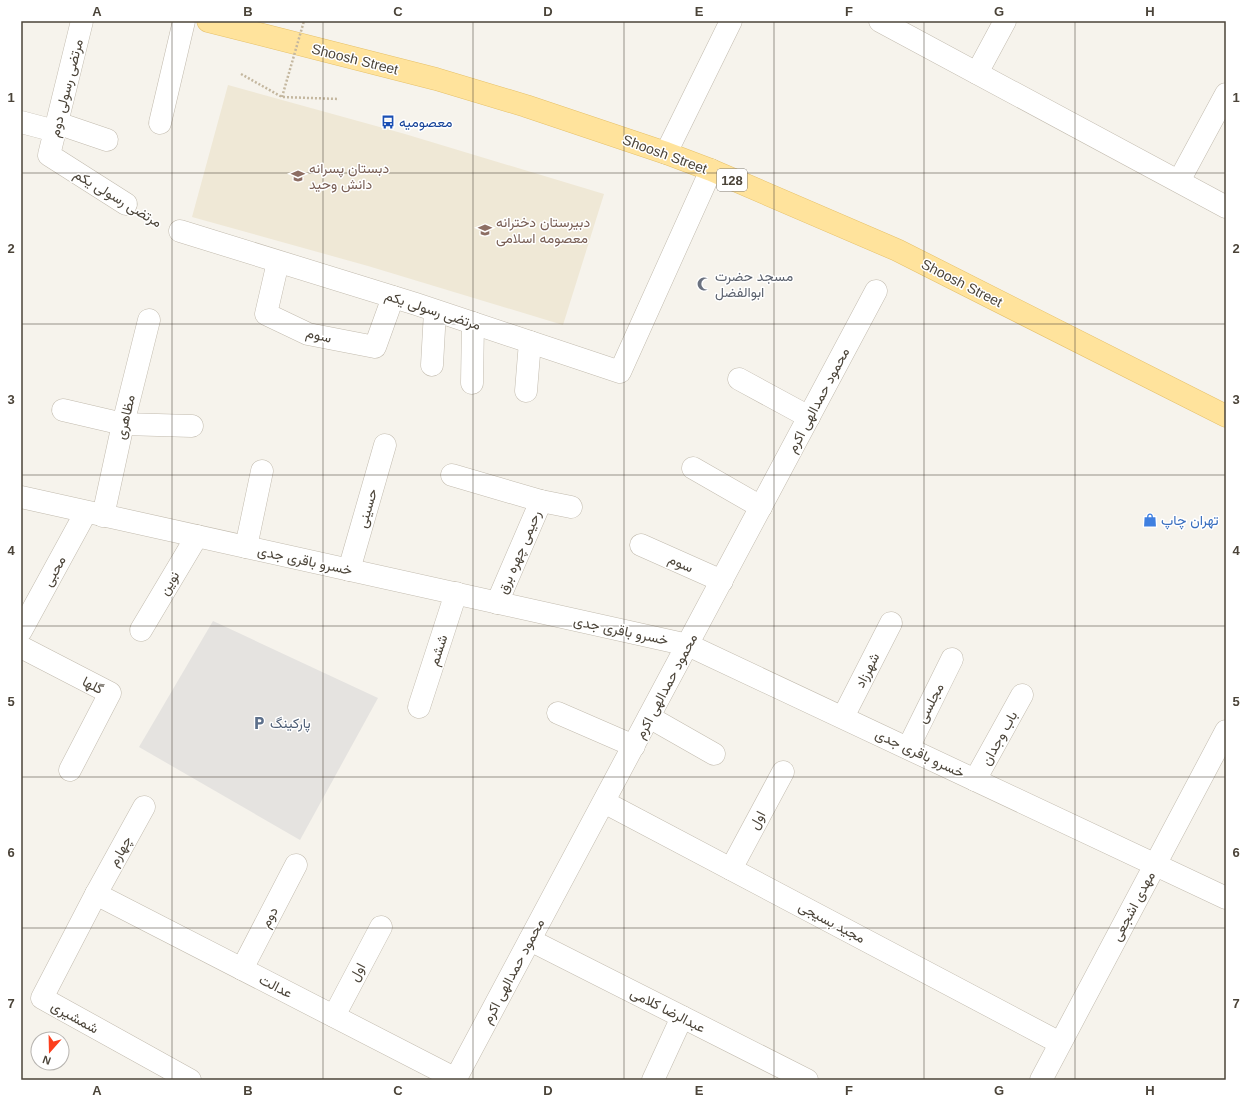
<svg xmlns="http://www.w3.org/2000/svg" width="1247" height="1101" font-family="Helvetica,Vazirmatn,sans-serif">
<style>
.education{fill:#efe8d6}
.parking{fill:#e5e3e0}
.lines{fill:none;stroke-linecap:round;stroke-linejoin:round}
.minor-casing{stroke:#c2bbae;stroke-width:23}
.major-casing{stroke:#e6c16a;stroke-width:23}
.path{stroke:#c4b79f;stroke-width:2.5;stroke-dasharray:2 2;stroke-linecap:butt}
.minor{stroke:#fff;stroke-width:22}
.major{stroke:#ffe39c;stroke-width:22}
.path-bridge{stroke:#c4b79f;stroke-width:2.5;stroke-dasharray:2 2;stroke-linecap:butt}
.grid{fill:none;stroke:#4b4439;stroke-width:1;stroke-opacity:0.55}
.labels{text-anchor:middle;stroke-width:3;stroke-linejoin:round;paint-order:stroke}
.shield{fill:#fff;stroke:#817c74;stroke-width:1}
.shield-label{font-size:13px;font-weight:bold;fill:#4b4439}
.street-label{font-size:14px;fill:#4b4439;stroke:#fff}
.transit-label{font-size:14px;fill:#164399;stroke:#fff;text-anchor:start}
.education-label{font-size:14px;fill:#785e54;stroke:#fff;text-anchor:start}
.worship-label{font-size:14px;fill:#5b616d;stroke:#fff;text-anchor:start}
.shop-label{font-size:14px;fill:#366cbe;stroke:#fff;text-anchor:start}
.service-label{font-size:14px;fill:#4e5e75;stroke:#fff;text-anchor:start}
.neatline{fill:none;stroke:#4b4439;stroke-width:1.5}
.grid-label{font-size:13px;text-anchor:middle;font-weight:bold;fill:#4b4439}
</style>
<rect width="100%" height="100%" fill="#f6f3ec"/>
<!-- education -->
<path class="education" d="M 228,85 L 405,134 L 604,194 L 563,325 L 368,266 L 192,217 Z"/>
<!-- parking -->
<path class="parking" d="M 213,621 L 378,698 L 300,840 L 139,747 Z"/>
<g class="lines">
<!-- minor casing -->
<g class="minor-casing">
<g id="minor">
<path d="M 82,21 L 49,155 L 126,204"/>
<path d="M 880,21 L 1226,207"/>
<path d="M 977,73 L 1005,21"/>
<path d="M 21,122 L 55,131"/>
<path d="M 57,123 L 107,140"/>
<path d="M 160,123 L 184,21"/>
<path d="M 666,153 L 731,21"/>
<path d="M 1179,181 L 1226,94"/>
<path d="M 180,231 L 416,304 L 620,372 L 711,170"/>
<path d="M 278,262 L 266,314 L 308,334 L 375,347 L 393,297"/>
<path d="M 432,365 L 435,311"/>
<path d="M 739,379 L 809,417"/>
<path d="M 472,383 L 473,323"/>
<path d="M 526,391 L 530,342"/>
<path d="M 63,410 L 123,424 L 192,426"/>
<path d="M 693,468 L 761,507"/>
<path d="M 452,475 L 541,501 L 571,507"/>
<path d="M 21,497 L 688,645 L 1226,898"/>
<path d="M 103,516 L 123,424 L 149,320"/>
<path d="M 641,545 L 722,581"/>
<path d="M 246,547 L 262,471"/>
<path d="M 349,570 L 385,445"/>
<path d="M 497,603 L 541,501"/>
<path d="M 141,630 L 197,536"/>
<path d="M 21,631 L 86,512"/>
<path d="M 21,647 L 110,693 L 70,770"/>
<path d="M 419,707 L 456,593"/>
<path d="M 558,713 L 634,746"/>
<path d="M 649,717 L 714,754"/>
<path d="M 843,717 L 891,623"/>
<path d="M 908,748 L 952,659"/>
<path d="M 975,780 L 1022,695"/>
<path d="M 604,802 L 1060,1043"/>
<path d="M 144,807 L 96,894 L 42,998 L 190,1080"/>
<path d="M 731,869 L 783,772"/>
<path d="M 96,894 L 456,1079"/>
<path d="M 530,940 L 807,1080"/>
<path d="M 242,969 L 296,865"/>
<path d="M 334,1016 L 381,927"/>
<path d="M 455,1080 L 876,291"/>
<path d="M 653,1080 L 682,1017"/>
<path d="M 1041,1080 L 1226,731"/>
</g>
</g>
<!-- major casing -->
<g class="major-casing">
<path id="major" d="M 208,21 L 436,79 L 526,106 L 666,153 L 711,170 L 897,250 L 1226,416"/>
</g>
<!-- path -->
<path class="path" d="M 241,74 L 282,97 L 339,99"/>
<!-- minor -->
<use href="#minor" class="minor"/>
<!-- major -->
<use href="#major" class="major"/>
<!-- path-bridge -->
<path class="path-bridge" d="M 282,97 L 304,21"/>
</g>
<!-- grid -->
<path class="grid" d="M 172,21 L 172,1080M 323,21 L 323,1080M 473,21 L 473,1080M 624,21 L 624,1080M 774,21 L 774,1080M 924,21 L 924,1080M 1075,21 L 1075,1080M 21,173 L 1226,173M 21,324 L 1226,324M 21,475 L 1226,475M 21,626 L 1226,626M 21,777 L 1226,777M 21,928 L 1226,928"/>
<!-- icons -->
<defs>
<g id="bus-bare" transform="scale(1.08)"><path d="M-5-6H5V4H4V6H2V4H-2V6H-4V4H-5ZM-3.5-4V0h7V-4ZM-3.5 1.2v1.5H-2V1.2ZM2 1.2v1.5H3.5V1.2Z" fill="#1a4fb4" stroke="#fff" stroke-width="2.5" paint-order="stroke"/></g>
<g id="school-bare" transform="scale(1.08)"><path d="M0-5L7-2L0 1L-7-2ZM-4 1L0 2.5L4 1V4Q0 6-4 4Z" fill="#8d6e63" stroke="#fff" stroke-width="2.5" paint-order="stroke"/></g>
<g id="mosque-bare" transform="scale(1.08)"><path d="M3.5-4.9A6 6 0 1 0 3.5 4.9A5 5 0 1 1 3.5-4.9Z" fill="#6b7280" stroke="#fff" stroke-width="2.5" paint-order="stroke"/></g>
<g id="shop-bare" transform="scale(1.08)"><path d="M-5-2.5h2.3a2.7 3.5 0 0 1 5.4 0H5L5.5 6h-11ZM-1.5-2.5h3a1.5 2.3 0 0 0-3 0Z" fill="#3f7fe0" stroke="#fff" stroke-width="2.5" paint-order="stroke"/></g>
<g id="parking-bare" transform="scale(1.08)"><path d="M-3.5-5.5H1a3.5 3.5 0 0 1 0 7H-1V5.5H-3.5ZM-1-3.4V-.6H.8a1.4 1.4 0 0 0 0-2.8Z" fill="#5c6f8a" stroke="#fff" stroke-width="2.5" paint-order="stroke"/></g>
</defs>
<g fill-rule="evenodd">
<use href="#bus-bare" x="388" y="122"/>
<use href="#school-bare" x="298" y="176"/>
<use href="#school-bare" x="485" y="230"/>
<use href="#mosque-bare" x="704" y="284"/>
<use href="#shop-bare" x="1150" y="520"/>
<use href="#parking-bare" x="259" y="723"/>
</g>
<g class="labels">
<!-- shield labels -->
<rect class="shield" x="717" y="169" width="30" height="22" rx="3"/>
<g class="shield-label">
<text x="732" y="185">128</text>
</g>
<!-- street labels -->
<g class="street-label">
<text transform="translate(355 59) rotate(14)" y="5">Shoosh Street</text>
<text transform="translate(66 88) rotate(-76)" y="5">مرتضی رسولی دوم</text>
<text transform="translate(665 154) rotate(20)" y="5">Shoosh Street</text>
<text transform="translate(118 198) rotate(31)" y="5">مرتضی رسولی یکم</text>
<text transform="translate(962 283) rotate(27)" y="5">Shoosh Street</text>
<text transform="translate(433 310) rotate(18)" y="5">مرتضی رسولی یکم</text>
<text transform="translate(319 335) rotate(14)" y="5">سوم</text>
<text transform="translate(818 400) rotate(-62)" y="5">محمود حمدالهی اکرم</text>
<text transform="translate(125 417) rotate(-77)" y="5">مظاهری</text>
<text transform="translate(367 508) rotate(-74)" y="5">حسینی</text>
<text transform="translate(519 552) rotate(-67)" y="5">رحیمی چهره برق</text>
<text transform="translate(305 560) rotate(12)" y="5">خسرو باقری جدی</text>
<text transform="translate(681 563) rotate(24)" y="5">سوم</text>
<text transform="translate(54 571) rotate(-61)" y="5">محبی</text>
<text transform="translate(169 583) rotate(-59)" y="5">نوین</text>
<text transform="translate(621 630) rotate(12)" y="5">خسرو باقری جدی</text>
<text transform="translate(438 650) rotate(-72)" y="5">ششم</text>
<text transform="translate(867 670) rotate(-63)" y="5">شهرزاد</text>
<text transform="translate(93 685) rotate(27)" y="5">گلها</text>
<text transform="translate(666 686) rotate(-62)" y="5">محمود حمدالهی اکرم</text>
<text transform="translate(930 703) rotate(-63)" y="5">مجلسی</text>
<text transform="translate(999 738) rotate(-61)" y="5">باب وجدان</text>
<text transform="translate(920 753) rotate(25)" y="5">خسرو باقری جدی</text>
<text transform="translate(757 820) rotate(-62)" y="5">اول</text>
<text transform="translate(120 851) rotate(-61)" y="5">چهارم</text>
<text transform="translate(1133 906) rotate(-62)" y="5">مهدی اشجعی</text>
<text transform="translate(269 917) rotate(-62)" y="5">دوم</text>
<text transform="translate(832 922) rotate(28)" y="5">مجید بسیجی</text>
<text transform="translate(513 971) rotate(-62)" y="5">محمود حمدالهی اکرم</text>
<text transform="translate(357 972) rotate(-62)" y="5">اول</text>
<text transform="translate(276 986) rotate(27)" y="5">عدالت</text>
<text transform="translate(668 1010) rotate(27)" y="5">عبدالرضا کلامی</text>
<text transform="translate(75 1017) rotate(29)" y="5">شمشیری</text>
</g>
<!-- transit labels -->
<g class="transit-label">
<text x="399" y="127">معصومیه</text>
</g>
<!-- education labels -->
<g class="education-label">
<text x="309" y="173">دبستان پسرانه<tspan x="309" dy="16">دانش وحید</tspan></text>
<text x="496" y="227">دبیرستان دخترانه<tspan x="496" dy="16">معصومه اسلامی</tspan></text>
</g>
<!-- worship labels -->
<g class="worship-label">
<text x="715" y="281">مسجد حضرت<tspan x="715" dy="16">ابوالفضل</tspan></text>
</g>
<!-- shop labels -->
<g class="shop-label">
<text x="1161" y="525">تهران چاپ</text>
</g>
<!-- service labels -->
<g class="service-label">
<text x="270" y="728">پارکینگ</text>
</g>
</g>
<!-- border -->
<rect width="1247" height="1101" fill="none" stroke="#ffffff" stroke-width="44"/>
<!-- north arrow -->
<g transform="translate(50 1051) rotate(200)"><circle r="19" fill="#ffffff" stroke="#b7b4b0"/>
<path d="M0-3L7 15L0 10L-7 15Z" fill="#fc3f1d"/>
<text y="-6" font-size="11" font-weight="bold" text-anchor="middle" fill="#4b4439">N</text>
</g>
<rect x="22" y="22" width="1203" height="1057" class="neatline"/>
<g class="grid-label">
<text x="97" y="16">A</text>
<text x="248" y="16">B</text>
<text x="398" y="16">C</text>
<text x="548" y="16">D</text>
<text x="699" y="16">E</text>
<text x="849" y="16">F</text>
<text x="999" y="16">G</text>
<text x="1150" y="16">H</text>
<text x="11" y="102">1</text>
<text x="1236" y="102">1</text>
<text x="11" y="253">2</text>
<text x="1236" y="253">2</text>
<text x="11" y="404">3</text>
<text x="1236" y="404">3</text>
<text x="11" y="555">4</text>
<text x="1236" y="555">4</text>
<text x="11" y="706">5</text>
<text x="1236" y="706">5</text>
<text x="11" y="857">6</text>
<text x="1236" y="857">6</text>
<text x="11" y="1008">7</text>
<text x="1236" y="1008">7</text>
<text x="97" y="1095">A</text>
<text x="248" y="1095">B</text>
<text x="398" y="1095">C</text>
<text x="548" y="1095">D</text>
<text x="699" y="1095">E</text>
<text x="849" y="1095">F</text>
<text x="999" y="1095">G</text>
<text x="1150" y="1095">H</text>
</g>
</svg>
